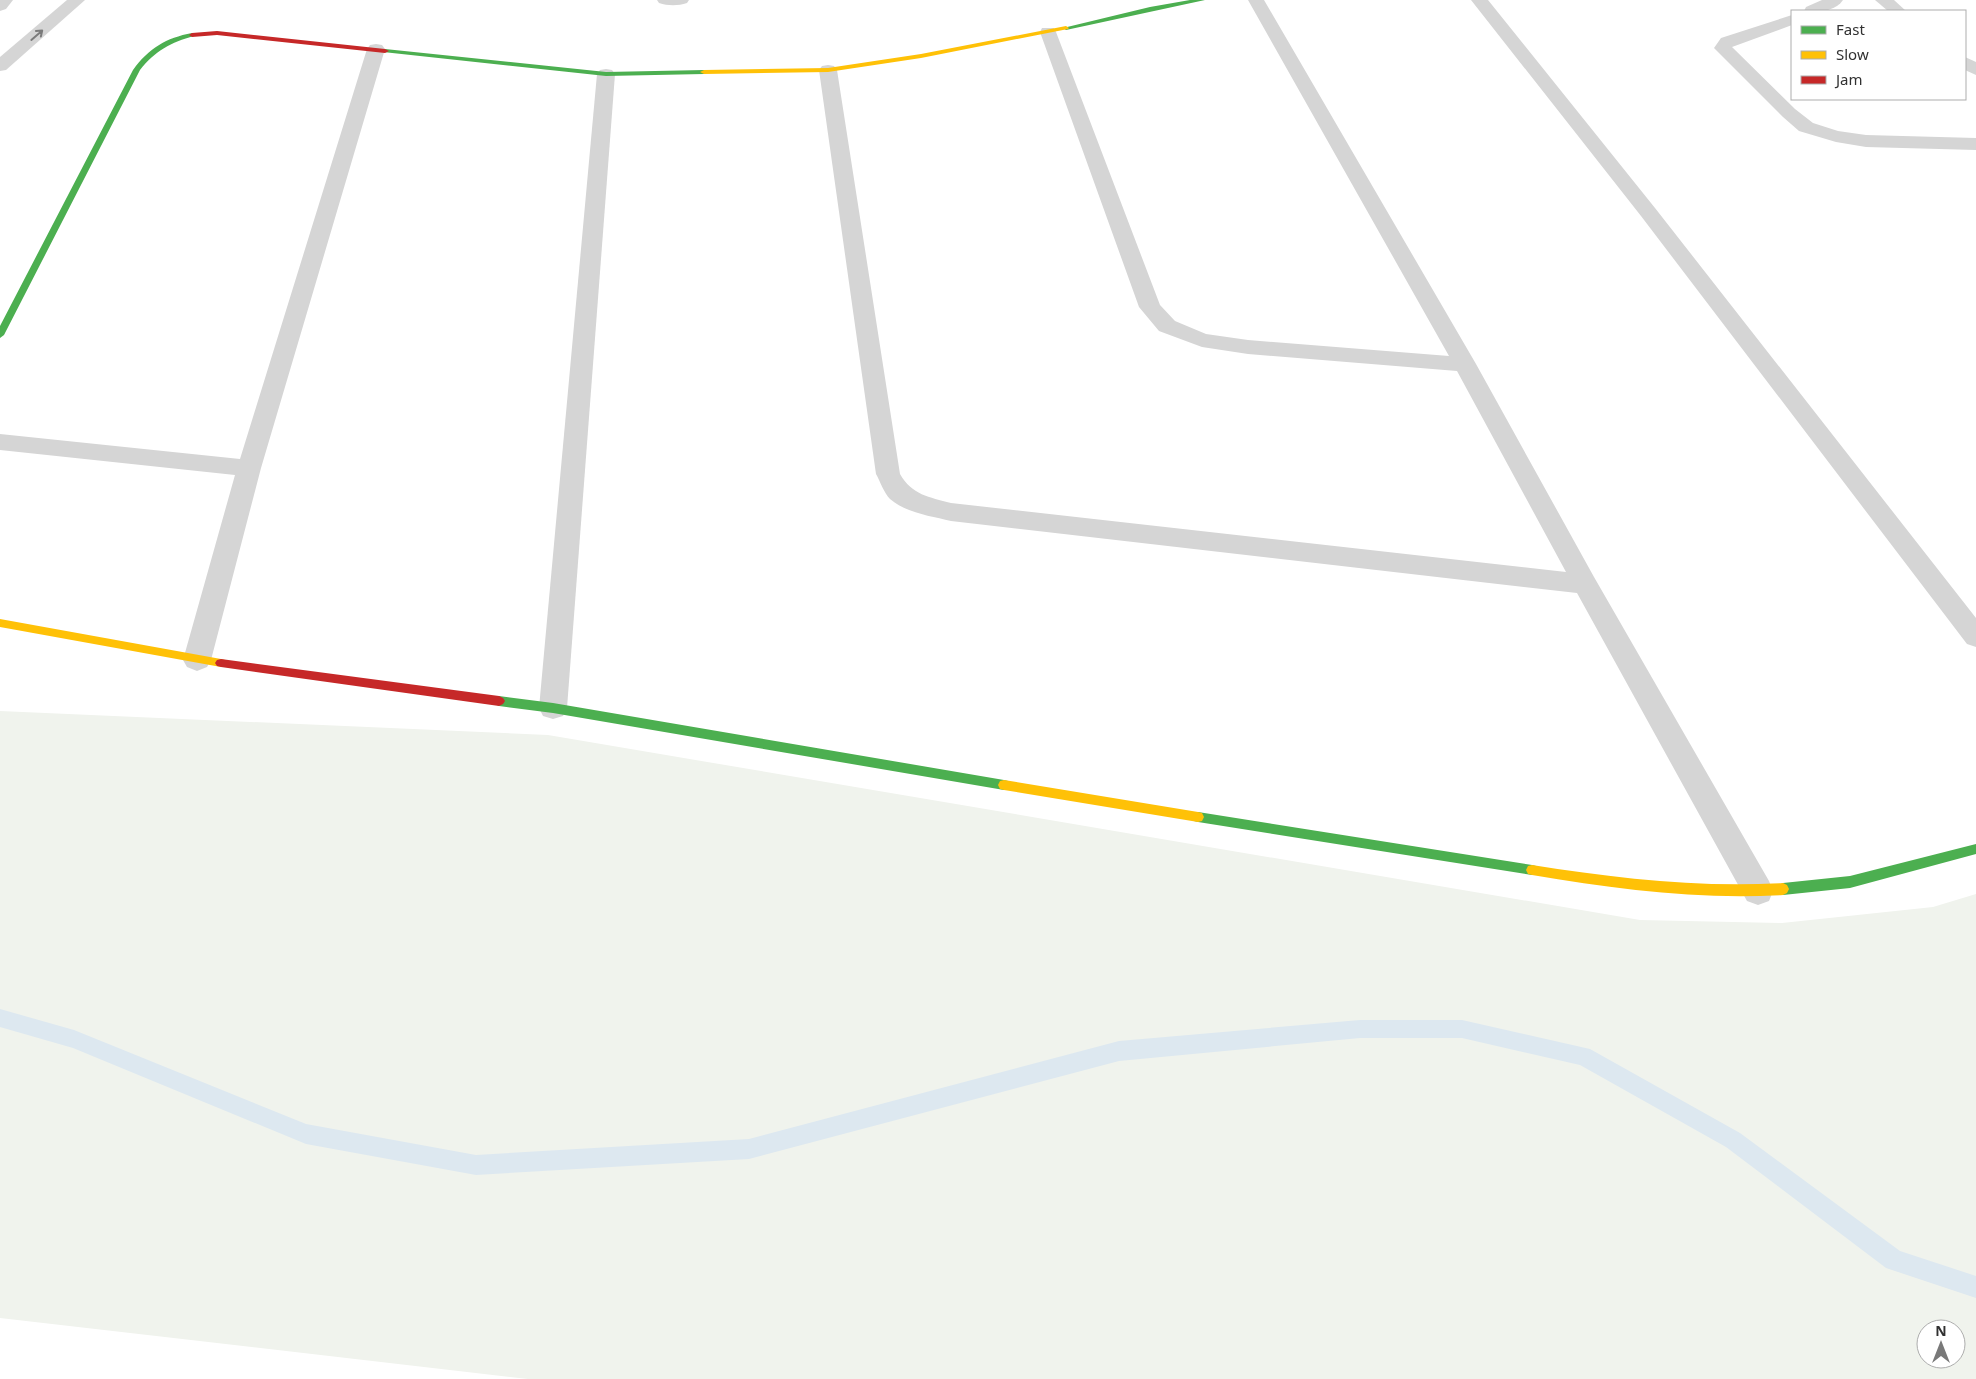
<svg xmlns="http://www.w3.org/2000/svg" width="1976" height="1379" font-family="'Noto Sans',sans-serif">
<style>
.green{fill:#f0f3ed;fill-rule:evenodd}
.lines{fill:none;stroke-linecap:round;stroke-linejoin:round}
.stream{fill:#dde8f0;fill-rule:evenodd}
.street{fill:#d5d5d5;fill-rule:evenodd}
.fast{fill:#4caf50;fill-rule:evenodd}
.slow{fill:#ffc107;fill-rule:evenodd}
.jam{fill:#c62828;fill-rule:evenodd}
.oneway{stroke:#7b7b7b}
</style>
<rect width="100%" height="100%" fill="#fff"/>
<!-- green -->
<path class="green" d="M 0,711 L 548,735 L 1640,920 L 1782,923 L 1933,907 L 1976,894 L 1976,1379 L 528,1379 L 0,1318 ZM 1926,1329 L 1956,1329 L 1956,1359 L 1926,1359 Z"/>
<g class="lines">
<!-- stream -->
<path class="stream" d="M 0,1009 L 74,1030 L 306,1124 L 476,1155 L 749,1139 L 1119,1041 L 1360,1020 L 1462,1020 L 1590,1049 L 1740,1133 L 1900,1251 L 1976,1276 L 1976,1298 L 1886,1268 L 1726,1147 L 1580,1065 L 1462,1038 L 1360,1038 L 1119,1061 L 749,1159 L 476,1175 L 306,1144 L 73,1048 L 0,1027 Z"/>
<!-- street -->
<g class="street">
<path d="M 0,0 L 13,0 L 6,9 L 0,11 Z"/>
<path d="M 67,0 L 85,0 L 6,70 L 0,71 L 0,57 Z"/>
<path d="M 657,0 L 689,0 L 687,3 C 678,6 668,6 659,3 Z"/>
<path d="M 1248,0 L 1264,0 L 1476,364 L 1594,577 L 1769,881 L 1773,891 L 1769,901 L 1758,905 L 1747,901 L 1577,593 L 951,521 C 931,516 906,513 890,499 C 884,493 880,481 876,474 L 819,70 L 822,66 L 828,65 L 834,66 L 837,70 L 900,474 C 912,495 929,497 951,503 L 1566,572 L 1457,371 L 1248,354 L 1202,347 L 1159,331 L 1139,307 L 1040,32 L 1042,28 L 1054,28 L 1056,32 L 1160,305 L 1175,321 L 1206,334 L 1248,340 L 1449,356 Z"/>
<path d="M 1471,0 L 1488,0 L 1655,208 L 1976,618 L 1976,647 L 1967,644 L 1641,216 Z"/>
<path d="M 1822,0 L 1843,0 C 1835,12 1817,12 1804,11 L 1806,7 Z"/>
<path d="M 1875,0 L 1894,0 L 1906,11 L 1888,11 Z"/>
<path d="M 1792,15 L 1792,25 L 1732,47 L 1795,109 L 1813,123 L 1838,131 L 1866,135 L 1976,138 L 1976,150 L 1866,147 L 1836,142 L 1799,131 L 1783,117 L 1714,48 L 1721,38 Z"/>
<path d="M 376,44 L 382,45 L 385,49 L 261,468 L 211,660 L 207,667 L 197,671 L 187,667 L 183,660 L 235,475 L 0,450 L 0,434 L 240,459 L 367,49 L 370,45 Z"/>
<path d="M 1965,57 L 1976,62 L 1976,75 L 1965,70 Z"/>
<path d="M 606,69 L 612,70 L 615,74 L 567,708 L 563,716 L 553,719 L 543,716 L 539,708 L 597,74 L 600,70 Z"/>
</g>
<!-- fast -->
<g class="fast">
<path d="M 1190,0 L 1205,0 L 1066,30 L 1063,28 L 1150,7 Z"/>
<path d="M 192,33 L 195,35 L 194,36 C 171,42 155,51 140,70 L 4,335 L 0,338 L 0,326 L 133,70 C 149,48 166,38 192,33 Z"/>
<path d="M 385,49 L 606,72 L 704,70 L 708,72 L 704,74 L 606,76 L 383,52 L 383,50 Z"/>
<path d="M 499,696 L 553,703 L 1004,780 L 1008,781 L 1010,785 L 1008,789 L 1004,790 L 553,713 L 499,706 L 495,704 L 493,701 L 495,698 Z"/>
<path d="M 1198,812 L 1532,865 L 1536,866 L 1538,870 L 1536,874 L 1532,875 L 1198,822 L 1194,821 L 1192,817 L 1194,813 Z"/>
<path d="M 1976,844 L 1976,854 L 1850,888 L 1783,895 L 1779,893 L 1777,889 L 1779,885 L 1783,883 L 1850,876 Z"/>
</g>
<!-- slow -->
<g class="slow">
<path d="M 1066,26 L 1069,28 L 1068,29 L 921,58 L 828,72 L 704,74 L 700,72 L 704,70 L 828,68 L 921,54 Z"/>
<path d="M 0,619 L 221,659 L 225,660 L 227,663 L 225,666 L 221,667 L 0,627 Z"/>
<path d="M 1004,780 L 1198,812 L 1202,813 L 1204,817 L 1202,821 L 1198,822 L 1004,790 L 1000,789 L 998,785 L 1000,781 Z"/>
<path d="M 1532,865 C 1615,878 1698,888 1783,883 L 1787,885 L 1789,889 L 1787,893 L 1783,895 C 1698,900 1615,889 1532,875 L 1528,874 L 1526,870 L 1528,866 Z"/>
</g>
<!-- jam -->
<g class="jam">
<path d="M 217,31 L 385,49 L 389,51 L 385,53 L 217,35 L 192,37 L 189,35 L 192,33 Z"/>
<path d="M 221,659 L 499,696 L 503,698 L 505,701 L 503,704 L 499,706 L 221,667 L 217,666 L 215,663 L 217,660 Z"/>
</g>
</g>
<!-- one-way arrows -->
<defs><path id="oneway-shaft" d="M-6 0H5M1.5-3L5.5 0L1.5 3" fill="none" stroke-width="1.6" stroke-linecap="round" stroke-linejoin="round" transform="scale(1.25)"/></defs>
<use class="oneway" href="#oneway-shaft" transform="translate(37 35) rotate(-41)"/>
<!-- legend -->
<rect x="1791" y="10" width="175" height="90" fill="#ffffff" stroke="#adadad"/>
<rect x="1801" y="26" width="25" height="8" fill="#4caf50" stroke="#adadad"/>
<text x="1836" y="35" font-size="15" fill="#313131">Fast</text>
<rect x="1801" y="51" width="25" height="8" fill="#ffc107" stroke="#adadad"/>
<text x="1836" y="60" font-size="15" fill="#313131">Slow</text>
<rect x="1801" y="76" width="25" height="8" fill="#c62828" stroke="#adadad"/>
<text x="1836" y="85" font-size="15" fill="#313131">Jam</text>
<!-- north arrow -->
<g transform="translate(1941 1344)"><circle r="24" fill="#ffffff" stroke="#adadad"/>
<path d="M0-4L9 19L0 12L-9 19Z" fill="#797979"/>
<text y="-8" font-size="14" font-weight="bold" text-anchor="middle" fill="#313131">N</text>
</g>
</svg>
